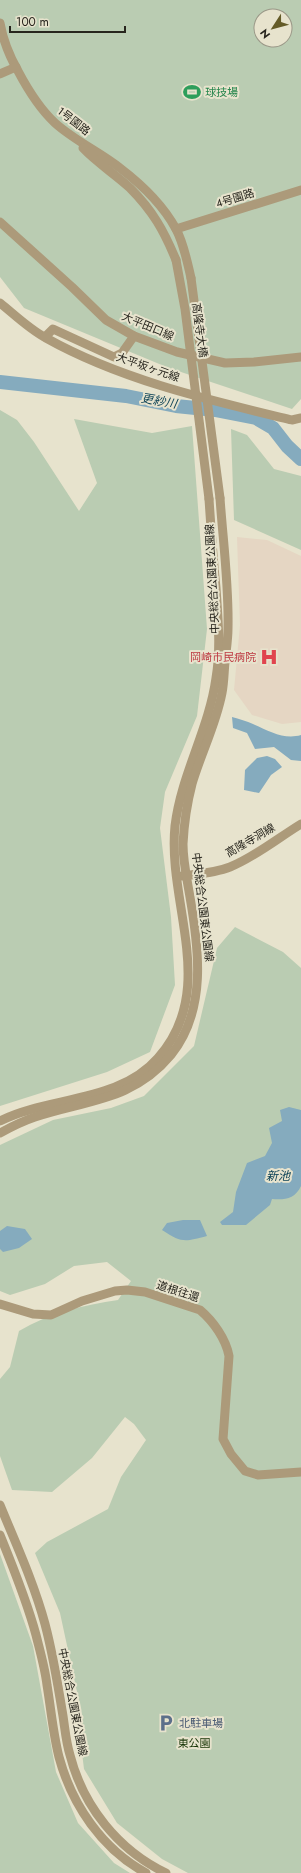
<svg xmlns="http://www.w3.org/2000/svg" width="301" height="1873" font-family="Jost,'Noto Sans JP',sans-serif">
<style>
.medical{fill:#e5d6c3}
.green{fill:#baccb2;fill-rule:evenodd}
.water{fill:#85abbe}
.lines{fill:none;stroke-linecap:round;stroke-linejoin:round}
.river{stroke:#85abbe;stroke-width:14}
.minor{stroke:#ac9a7a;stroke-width:9}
.minor-bridge{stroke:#ac9a7a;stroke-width:9}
.labels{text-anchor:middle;stroke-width:4;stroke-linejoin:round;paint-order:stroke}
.leisure-label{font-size:11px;fill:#27864d;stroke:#e7e3cd;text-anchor:start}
.street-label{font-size:11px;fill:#27251d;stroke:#e7e3cd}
.health-label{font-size:11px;fill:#be3a42;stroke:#e7e3cd;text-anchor:end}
.service-label{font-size:11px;fill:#4e5e75;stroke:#e7e3cd;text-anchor:start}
.park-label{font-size:11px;fill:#163305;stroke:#e7e3cd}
.water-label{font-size:12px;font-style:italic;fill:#0c4256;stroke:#e7e3cd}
</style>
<rect width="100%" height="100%" fill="#e7e3cd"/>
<!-- medical -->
<path class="medical" d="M 237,537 L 267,540 L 301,556 L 301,722 L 282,724 L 252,715 L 234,690 L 240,625 Z"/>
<!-- green -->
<g class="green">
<path d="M 0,0 L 301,0 L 301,399 L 292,409 L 169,368 L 24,308 L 0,277 ZM 261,16 L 285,16 L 285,40 L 261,40 Z"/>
<path d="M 0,410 L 17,420 L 34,442 L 79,511 L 97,483 L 74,419 L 152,433 L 192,426 L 207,629 L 197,716 L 165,792 L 160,828 L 171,917 L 175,985 L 150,1052 L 107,1072 L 0,1106 Z"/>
<path d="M 231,429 L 247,435 L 274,469 L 301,476 L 301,550 L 234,520 Z"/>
<path d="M 235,927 L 283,952 L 301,968 L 301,1873 L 188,1873 L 162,1859 L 117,1823 L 84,1769 L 78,1720 L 82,1715 L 60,1613 L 35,1553 L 47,1542 L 108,1509 L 121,1477 L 146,1440 L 134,1424 L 125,1417 L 92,1458 L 52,1492 L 12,1490 L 0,1456 L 0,1379 L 10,1367 L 19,1331 C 49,1313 84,1305 118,1300 L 131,1281 L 107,1262 L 74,1266 L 45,1284 L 10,1295 L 0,1291 L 0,1145 L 53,1120 L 111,1108 L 144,1096 L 194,1046 L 217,948 Z"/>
<path d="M 0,1554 L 33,1646 L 56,1772 L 78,1823 L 114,1863 L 130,1873 L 0,1873 Z"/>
</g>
<!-- water -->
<g class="water">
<path d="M 232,717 C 239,719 247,721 253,724 C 269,731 284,740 301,735 L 301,761 L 291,760 L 274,747 L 255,749 L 247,733 L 233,728 Z"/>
<path d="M 267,756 L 275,759 L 282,767 L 271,775 L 259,793 L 244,790 L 245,770 L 257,758 Z"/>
<path d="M 289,1107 L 301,1110 L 301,1186 C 295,1199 285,1200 272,1199 L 270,1205 L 246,1225 L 222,1225 L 220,1222 L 233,1212 L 236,1192 L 247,1163 L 265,1156 L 272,1143 L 269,1128 L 282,1121 L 280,1110 Z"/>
<path d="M 183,1220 L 200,1220 L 207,1236 C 184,1242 182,1243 162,1230 L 167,1223 Z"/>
<path d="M 7,1226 L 25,1229 L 32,1239 L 19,1248 L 3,1252 L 0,1249 L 0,1231 Z"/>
</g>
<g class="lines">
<!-- river -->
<path class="river" d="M 0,382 L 126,396 L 176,406 L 215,410 L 256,418 L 273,428 L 287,446 L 301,459"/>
<!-- minor -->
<g class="minor">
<path d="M 0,23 C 3,40 10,57 18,71 C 28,90 39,108 55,123 C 75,141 100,152 120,168 C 141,184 163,205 176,229 C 184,244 187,261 191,278"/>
<path d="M 0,74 L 16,67"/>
<path d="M 83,148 C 97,163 115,174 130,188 C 153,211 164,231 176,260"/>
<path d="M 0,222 L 72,287 L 106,320 L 134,336 L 177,352 L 225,363 L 254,362 L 301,357"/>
<path d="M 176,229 L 301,190"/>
<path d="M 0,303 C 15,315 29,329 46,338 C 121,380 209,400 292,420 L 301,418"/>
<path d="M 45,337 L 53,329 L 114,357 L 122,353 L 134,336"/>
<path d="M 182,876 C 198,874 215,873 230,867 C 255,857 278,838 301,824"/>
<path d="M 0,1121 C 50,1096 119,1103 158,1058 C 219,989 167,904 175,826 C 181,775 209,729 216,678 C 221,649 218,618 216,588 C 213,558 211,529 209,499"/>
<path d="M 0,1133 C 11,1127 23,1121 35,1117 C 86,1100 133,1101 171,1055 C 207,1010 199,949 190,897 C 187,879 183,862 183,844 C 184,824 187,803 192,784 C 201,753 216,725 222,693 C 224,683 224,672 225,662 C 226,651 228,640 228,628 C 229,585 223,541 220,498"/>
<path d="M 0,1304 L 33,1314 L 51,1315 L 82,1301 L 115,1291 L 127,1290 L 145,1292 L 200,1310 C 213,1321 226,1339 229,1356 L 223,1439 L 231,1454 L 245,1471 L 258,1475 L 301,1472"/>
<path d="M 0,1505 C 16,1544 34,1583 45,1624 C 53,1654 58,1685 63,1716 C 65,1729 66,1742 70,1755 C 83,1806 118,1850 166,1873"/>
<path d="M 0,1535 C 13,1567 27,1601 36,1635 C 40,1651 45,1668 47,1685 C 51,1709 53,1734 59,1757 C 72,1805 102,1849 146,1873"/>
</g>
<!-- minor-bridge -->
<g class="minor-bridge">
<path d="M 176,260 L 185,309 L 209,499"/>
<path d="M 191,278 L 220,498"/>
</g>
</g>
<!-- icons -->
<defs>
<g id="stadium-bare" transform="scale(1.38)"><path d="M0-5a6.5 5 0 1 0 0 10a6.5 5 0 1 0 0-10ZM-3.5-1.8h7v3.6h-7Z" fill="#2e9e5b" stroke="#e7e3cd" stroke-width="2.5" paint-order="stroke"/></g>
<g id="hospital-bare" transform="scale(1.38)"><path d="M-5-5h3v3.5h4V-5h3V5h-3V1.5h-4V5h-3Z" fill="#e0444e" stroke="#e7e3cd" stroke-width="2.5" paint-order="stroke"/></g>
<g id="parking-bare" transform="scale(1.38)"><path d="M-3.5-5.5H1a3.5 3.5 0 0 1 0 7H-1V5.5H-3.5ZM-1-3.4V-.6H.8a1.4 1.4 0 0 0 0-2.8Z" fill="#5c6f8a" stroke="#e7e3cd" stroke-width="2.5" paint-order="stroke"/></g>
</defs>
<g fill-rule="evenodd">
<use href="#stadium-bare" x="192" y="92"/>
<use href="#hospital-bare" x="269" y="657"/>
<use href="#parking-bare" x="166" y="1723"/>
</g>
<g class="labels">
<!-- leisure labels -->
<g class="leisure-label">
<text x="205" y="96">球技場</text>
</g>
<!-- street labels -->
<g class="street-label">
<text transform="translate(74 121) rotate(38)" y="4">1号園路</text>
<text transform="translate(235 198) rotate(-17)" y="4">4号園路</text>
<text transform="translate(148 326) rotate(23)" y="4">大平田口線</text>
<text transform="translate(200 330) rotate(82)" y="4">高隆寺大橋</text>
<text transform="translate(148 367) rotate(19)" y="4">大平坂ヶ元線</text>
<text transform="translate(212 579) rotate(-93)" y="4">中央総合公園東公園線</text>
<text transform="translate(250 840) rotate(-30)" y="4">高隆寺洞線</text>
<text transform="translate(203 907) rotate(83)" y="4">中央総合公園東公園線</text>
<text transform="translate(178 1291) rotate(18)" y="4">道根往還</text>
<text transform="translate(73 1702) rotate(79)" y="4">中央総合公園東公園線</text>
</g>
<!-- health labels -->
<g class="health-label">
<text x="256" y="661">岡崎市民病院</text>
</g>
<!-- service labels -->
<g class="service-label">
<text x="179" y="1727">北駐車場</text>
</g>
<!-- park labels -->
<g class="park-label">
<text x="194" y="1747">東公園</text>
</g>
<!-- water labels -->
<g class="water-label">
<text transform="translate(159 401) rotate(10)" y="4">更紗川</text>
<text x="278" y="1180">新池</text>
</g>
</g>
<!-- north arrow -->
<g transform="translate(273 28) rotate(234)"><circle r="19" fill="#e7e3cd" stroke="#9a9787"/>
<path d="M0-3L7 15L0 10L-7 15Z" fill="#645b27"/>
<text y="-6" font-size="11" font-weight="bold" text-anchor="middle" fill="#27251d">N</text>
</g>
<!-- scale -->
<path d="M10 26v6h115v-6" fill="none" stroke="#27251d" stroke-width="2"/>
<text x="16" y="26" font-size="12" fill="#27251d" stroke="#e7e3cd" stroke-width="3" paint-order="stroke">100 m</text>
</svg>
